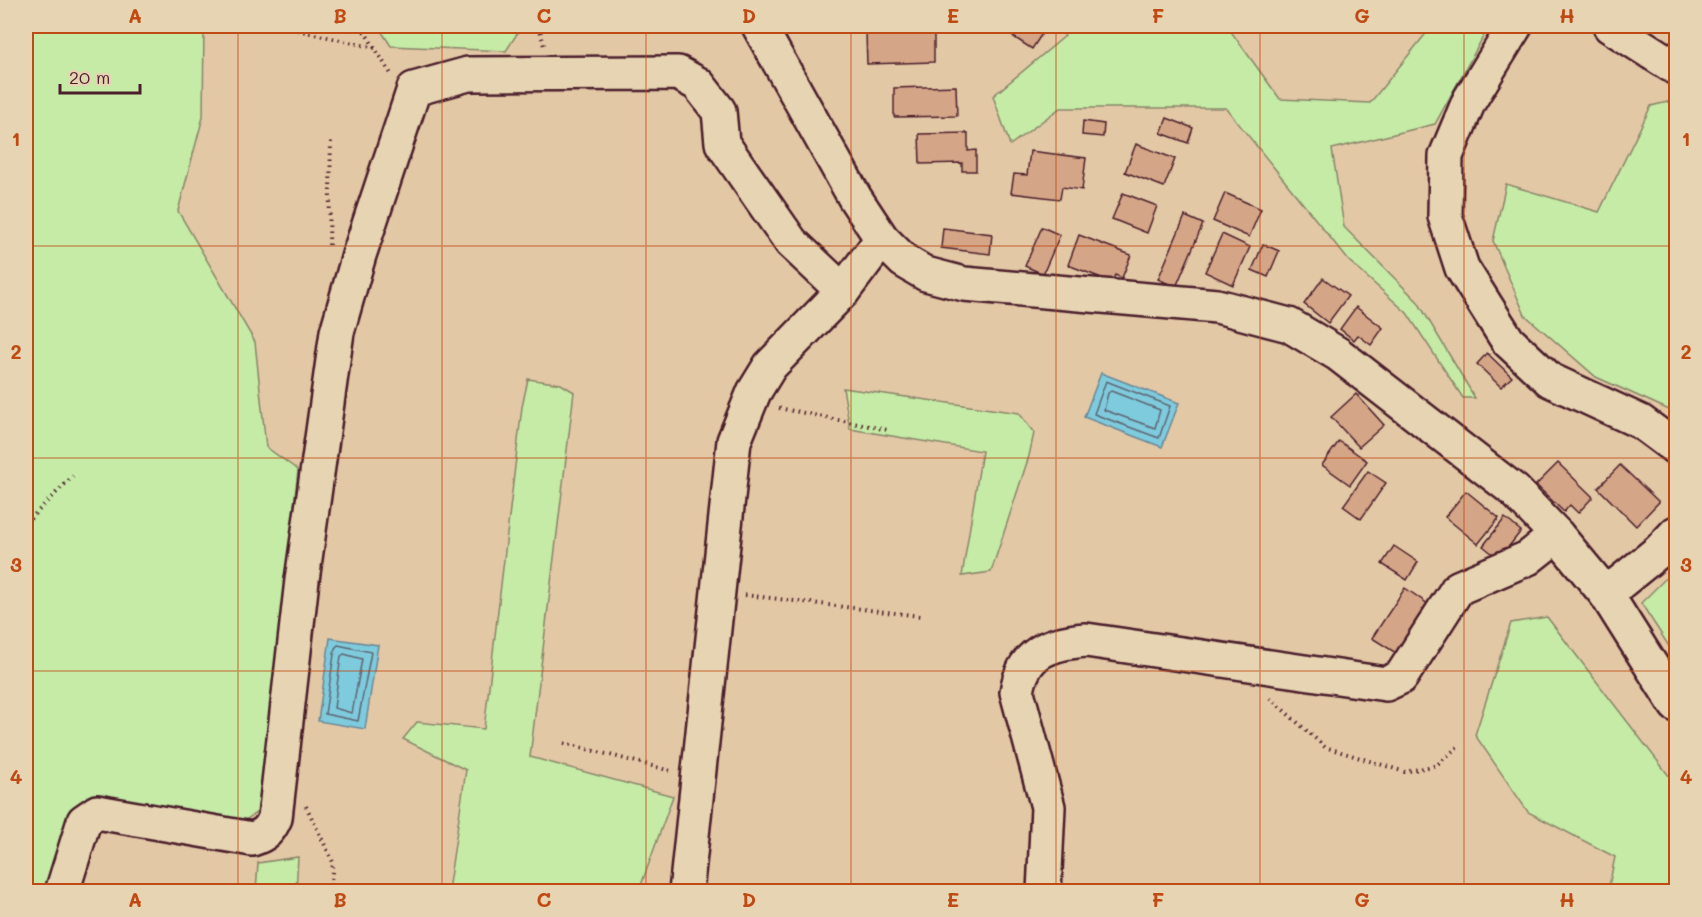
<svg xmlns="http://www.w3.org/2000/svg" width="1702" height="917" font-family="Mali,sans-serif">
<style>
.green{fill:#c5eba6;stroke:#888568;stroke-width:1.5}
.water{fill:#7ecbdd;stroke:#698696;stroke-width:1.5}
.lines{fill:none;stroke-linecap:round;stroke-linejoin:round}
.shore{stroke:#5f6472;stroke-width:1.5}
.building{fill:#d4a587;stroke:#4a1f2b;stroke-width:1.5}
.minor-casing{stroke:#4a1f2b;stroke-width:38}
.path{stroke:#4a1f2b;stroke-width:4;stroke-dasharray:1.5 4.5;stroke-linecap:butt}
.minor{stroke:#e7d4b2;stroke-width:33}
.grid{fill:none;stroke:#c04a14;stroke-width:1.5;stroke-opacity:0.55}
.neatline{fill:none;stroke:#c04a14;stroke-width:2}
.grid-label{font-size:20px;text-anchor:middle;font-weight:bold;fill:#c04a14}
</style>
<rect width="100%" height="100%" fill="#e3c8a6"/>
<filter id="ink" filterUnits="userSpaceOnUse"><feTurbulence type="fractalNoise" baseFrequency=".0167" numOctaves="2"/><feDisplacementMap in="SourceGraphic" scale="12" xChannelSelector="R" yChannelSelector="G"/><feConvolveMatrix kernelMatrix="1 2 1 2 8 2 1 2 1" color-interpolation-filters="sRGB"/></filter>
<g filter="url(#ink)">
<!-- green -->
<g class="green">
<path d="M 26,26 L 204,26 L 203,117 L 178,211 L 255,342 L 266,447 L 298,470 L 260,810 L 244,821 L 81,804 L 51,892 L 26,891 Z"/>
<path d="M 378,26 L 522,26 L 506,51 L 391,46 Z"/>
<path d="M 1056,26 L 1227,26 L 1280,99 L 1370,103 L 1432,26 L 1489,26 L 1435,124 L 1332,149 L 1344,227 L 1418,302 L 1475,398 L 1463,398 L 1407,313 L 1349,261 L 1226,108 L 1060,108 L 1010,145 L 993,96 L 1065,36 Z"/>
<path d="M 1676,100 L 1676,413 L 1596,377 L 1525,315 L 1493,241 L 1506,184 L 1599,212 L 1651,106 Z"/>
<path d="M 528,379 L 561,384 L 574,392 L 530,757 L 673,796 L 639,891 L 448,891 L 466,770 L 403,739 L 417,722 L 484,729 L 522,407 Z"/>
<path d="M 843,388 L 1019,413 L 1034,433 L 1029,456 L 991,572 L 962,576 L 982,451 L 850,429 Z"/>
<path d="M 1676,568 L 1676,657 L 1641,603 Z"/>
<path d="M 1547,617 L 1676,785 L 1676,891 L 1608,891 L 1615,857 L 1528,812 L 1475,735 L 1511,623 Z"/>
<path d="M 298,857 L 296,891 L 256,891 L 258,863 Z"/>
</g>
<!-- water -->
<g class="water">
<path d="M 1101,373 L 1179,403 L 1162,447 L 1084,417 Z"/>
<path d="M 330,638 L 378,645 L 365,729 L 318,721 Z"/>
</g>
<g class="lines">
<!-- shore -->
<g class="shore">
<path d="M 1106,381 L 1170,406 L 1159,438 L 1094,414 Z"/>
<path d="M 1111,391 L 1160,410 L 1155,428 L 1104,410 L 1108,393 Z"/>
<path d="M 338,645 L 371,652 L 358,721 L 325,714 L 335,648 Z"/>
<path d="M 344,654 L 362,659 L 352,713 L 334,708 L 341,656 Z"/>
</g>
</g>
<!-- building -->
<g class="building">
<path d="M 885,26 L 913,26 L 913,32 L 934,32 L 934,62 L 867,64 L 866,33 L 886,33 Z"/>
<path d="M 1014,26 L 1047,26 L 1032,49 L 1009,34 Z"/>
<path d="M 956,86 L 957,116 L 894,117 L 894,88 Z"/>
<path d="M 1167,118 L 1193,128 L 1188,143 L 1161,133 Z"/>
<path d="M 1083,121 L 1104,124 L 1103,137 L 1082,135 Z"/>
<path d="M 968,133 L 968,151 L 976,150 L 976,171 L 962,171 L 962,163 L 920,164 L 919,134 Z"/>
<path d="M 1136,144 L 1175,159 L 1164,187 L 1125,172 Z"/>
<path d="M 1030,151 L 1086,158 L 1082,190 L 1062,187 L 1060,199 L 1011,193 L 1014,174 L 1027,175 Z"/>
<path d="M 1123,193 L 1157,206 L 1147,233 L 1112,219 Z"/>
<path d="M 1225,193 L 1261,209 L 1249,237 L 1213,221 Z"/>
<path d="M 1185,216 L 1203,224 L 1176,287 L 1158,279 Z"/>
<path d="M 1042,227 L 1060,235 L 1043,274 L 1025,266 Z"/>
<path d="M 943,228 L 992,234 L 990,254 L 941,248 Z"/>
<path d="M 1222,234 L 1250,247 L 1233,285 L 1205,272 Z"/>
<path d="M 1079,235 L 1131,255 L 1122,278 L 1115,275 L 1112,282 L 1068,265 Z"/>
<path d="M 1263,244 L 1279,251 L 1268,277 L 1252,270 Z"/>
<path d="M 1323,278 L 1348,296 L 1328,323 L 1304,304 Z"/>
<path d="M 1356,307 L 1383,328 L 1371,345 L 1358,335 L 1354,340 L 1340,329 Z"/>
<path d="M 1487,353 L 1512,377 L 1501,387 L 1477,364 Z"/>
<path d="M 1356,394 L 1384,425 L 1359,447 L 1331,417 Z"/>
<path d="M 1339,441 L 1367,461 L 1350,485 L 1322,465 Z"/>
<path d="M 1558,463 L 1593,497 L 1578,513 L 1570,505 L 1564,512 L 1536,485 Z"/>
<path d="M 1620,465 L 1659,502 L 1636,526 L 1598,488 Z"/>
<path d="M 1368,471 L 1386,483 L 1361,519 L 1343,506 Z"/>
<path d="M 1466,491 L 1499,518 L 1478,544 L 1445,517 Z"/>
<path d="M 1505,518 L 1521,531 L 1499,559 L 1483,546 Z"/>
<path d="M 1394,546 L 1418,562 L 1407,580 L 1382,564 Z"/>
<path d="M 1405,588 L 1428,604 L 1396,653 L 1372,638 Z"/>
</g>
<g class="lines">
<!-- minor casing -->
<g class="minor-casing">
<g id="minor">
<path d="M 759,26 L 855,198 L 882,239 L 904,261 L 926,274 L 964,284 L 1217,306 L 1289,325 L 1338,354 L 1515,491 L 1557,535 L 1606,594 L 1676,705"/>
<path d="M 1515,26 L 1469,101 L 1446,156 L 1445,216 L 1462,268 L 1508,341 L 1550,380 L 1641,422 L 1676,448"/>
<path d="M 1610,26 L 1676,68"/>
<path d="M 1606,594 L 1659,551 L 1676,533"/>
<path d="M 62,892 L 84,821 L 97,812 L 252,839 C 265,835 270,830 275,818 L 302,580 L 337,332 L 359,255 L 414,89 L 468,74 L 678,73 L 698,84 L 719,111 L 722,143 L 791,242 L 843,291"/>
<path d="M 686,892 L 734,441 L 754,392 L 770,366 L 843,291 L 882,239"/>
<path d="M 1044,892 L 1048,807 L 1017,692 C 1023,652 1049,643 1086,640 L 1386,684 L 1401,677 L 1458,588 L 1528,558 L 1557,535"/>
</g>
</g>
<!-- path -->
<g class="path">
<path d="M 280,26 L 375,48"/>
<path d="M 361,26 L 391,74"/>
<path d="M 539,26 L 544,46"/>
<path d="M 329,245 L 331,140"/>
<path d="M 779,408 L 888,430"/>
<path d="M 26,523 L 73,476"/>
<path d="M 745,595 L 920,616"/>
<path d="M 1270,698 L 1325,747 L 1405,772 L 1437,765 L 1460,745"/>
<path d="M 564,743 L 671,771"/>
<path d="M 306,806 L 333,862 L 330,892"/>
</g>
<!-- minor -->
<use href="#minor" class="minor"/>
</g>
</g>
<!-- grid -->
<path class="grid" d="M 238,26 L 238,892M 442,26 L 442,892M 646,26 L 646,892M 851,26 L 851,892M 1056,26 L 1056,892M 1260,26 L 1260,892M 1464,26 L 1464,892M 26,246 L 1676,246M 26,458 L 1676,458M 26,671 L 1676,671"/>
<!-- margin -->
<rect width="1702" height="917" fill="none" stroke="#e7d4b2" stroke-width="66"/>
<!-- scale -->
<path d="M60 84v9h80v-9" fill="none" stroke="#4a1f2b" stroke-width="3"/>
<text x="69" y="84" font-size="18" fill="#4a1f2b" stroke="#e7d4b2" stroke-width="4.5" paint-order="stroke">20 m</text>
<rect x="33" y="33" width="1636" height="851" class="neatline"/>
<g class="grid-label">
<text x="135" y="23">A</text>
<text x="340" y="23">B</text>
<text x="544" y="23">C</text>
<text x="749" y="23">D</text>
<text x="953" y="23">E</text>
<text x="1158" y="23">F</text>
<text x="1362" y="23">G</text>
<text x="1567" y="23">H</text>
<text x="16" y="146">1</text>
<text x="1686" y="146">1</text>
<text x="16" y="359">2</text>
<text x="1686" y="359">2</text>
<text x="16" y="572">3</text>
<text x="1686" y="572">3</text>
<text x="16" y="784">4</text>
<text x="1686" y="784">4</text>
<text x="135" y="907">A</text>
<text x="340" y="907">B</text>
<text x="544" y="907">C</text>
<text x="749" y="907">D</text>
<text x="953" y="907">E</text>
<text x="1158" y="907">F</text>
<text x="1362" y="907">G</text>
<text x="1567" y="907">H</text>
</g>
</svg>
